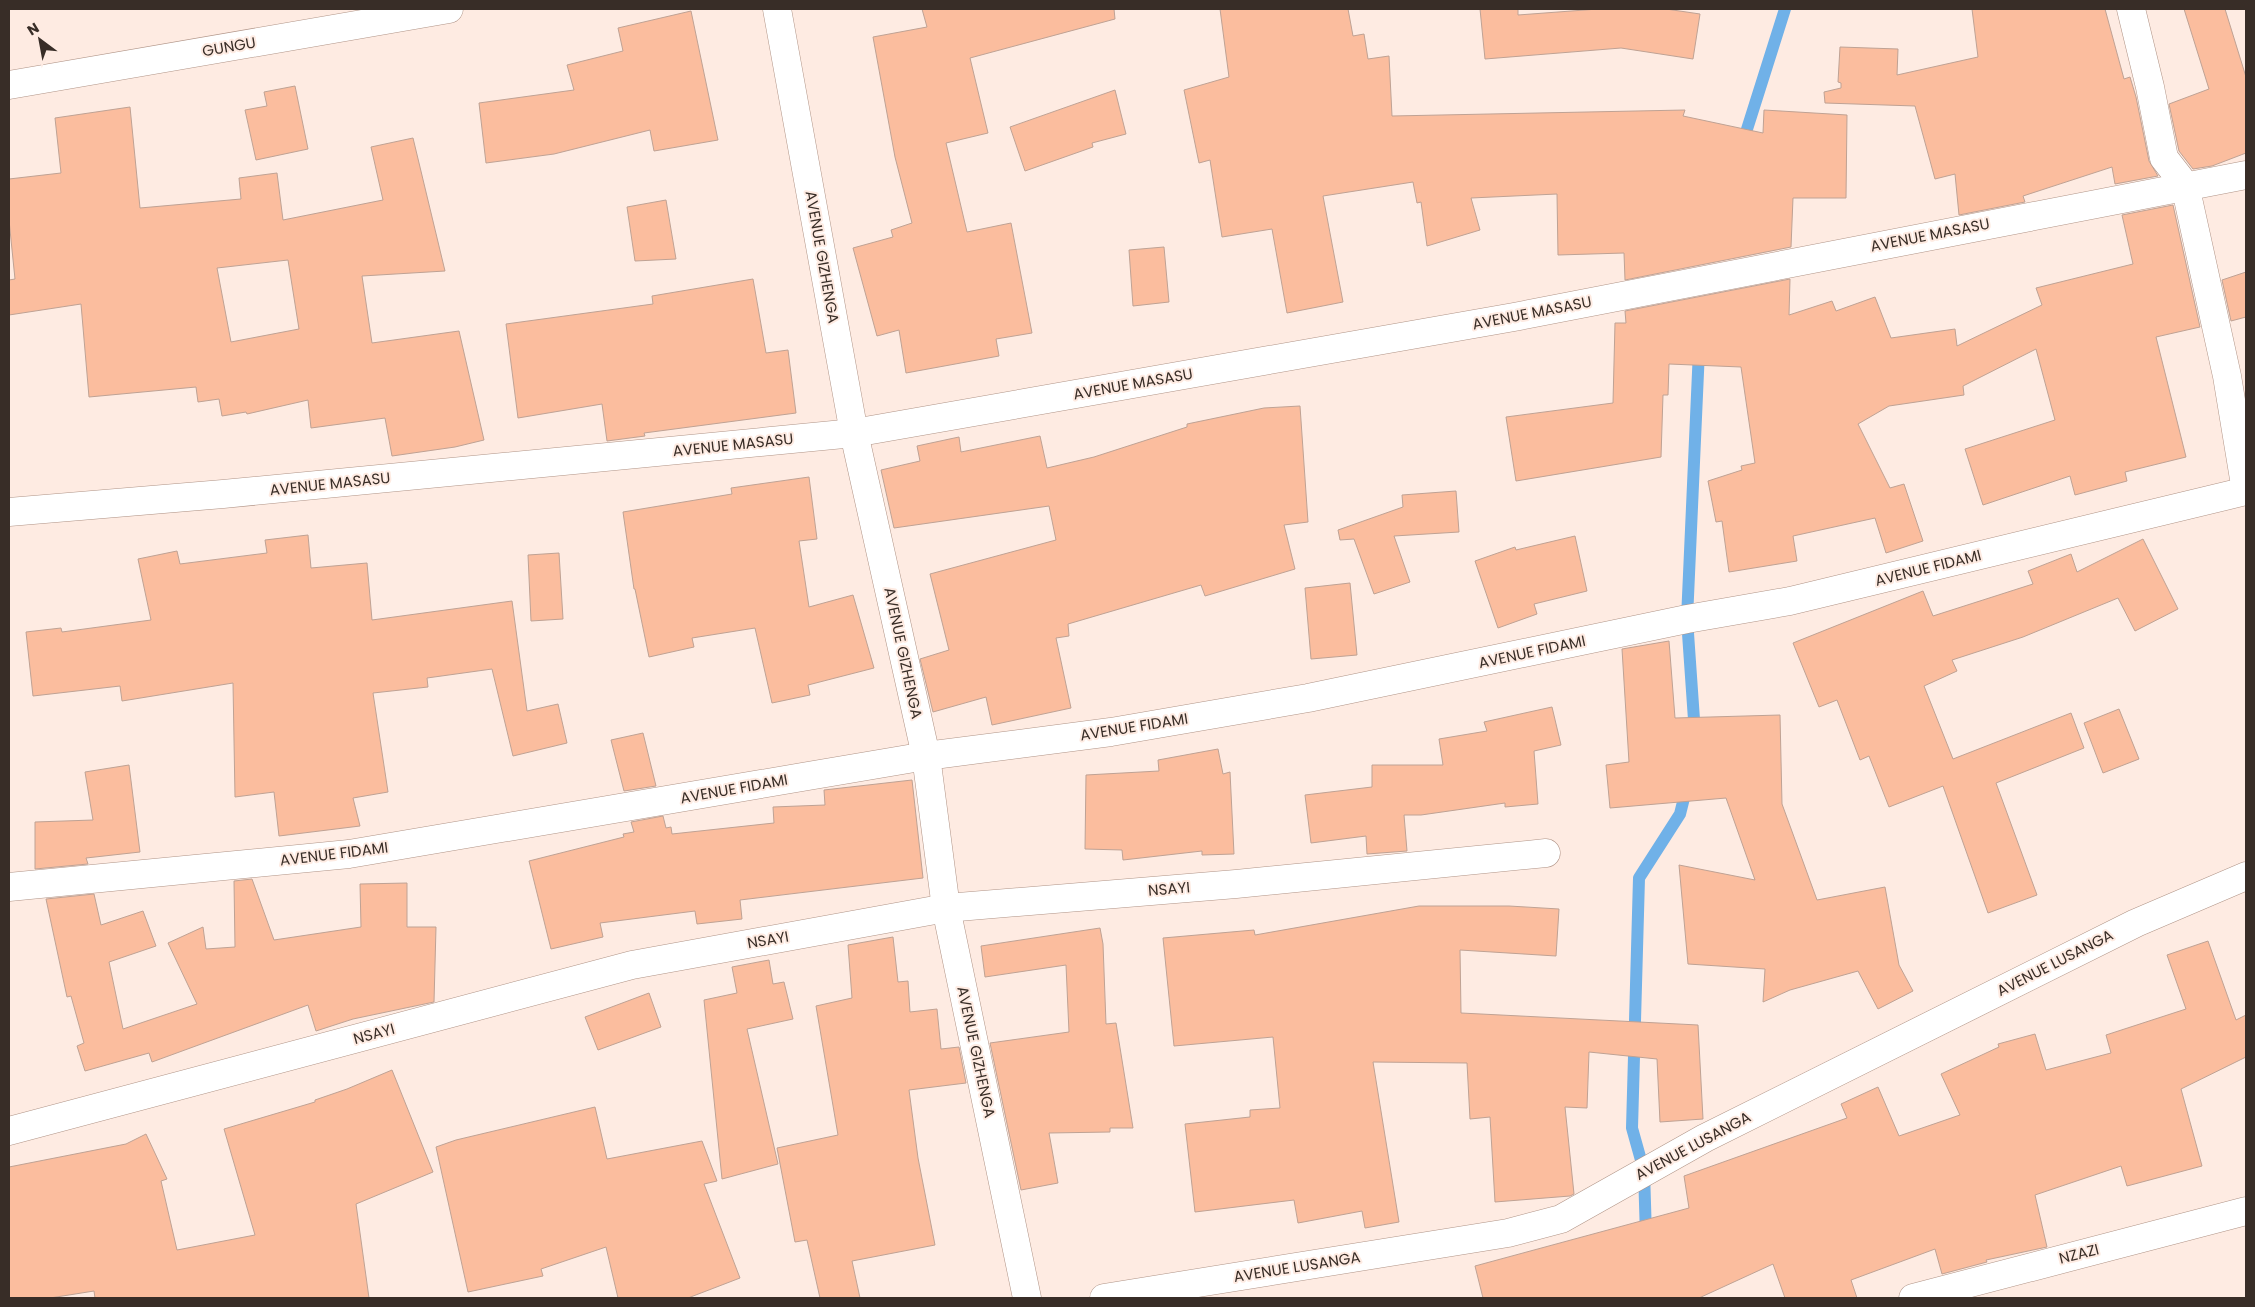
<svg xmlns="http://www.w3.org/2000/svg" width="2255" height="1307" font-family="Poppins,sans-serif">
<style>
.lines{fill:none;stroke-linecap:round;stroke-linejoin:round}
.stream{stroke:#70b1e8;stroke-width:12}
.building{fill:#fbbd9e;stroke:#bfa294;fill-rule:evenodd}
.minor-casing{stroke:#b09487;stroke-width:29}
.minor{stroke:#fff;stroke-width:28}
.labels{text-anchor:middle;stroke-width:4;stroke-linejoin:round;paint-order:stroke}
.street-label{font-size:15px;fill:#382d27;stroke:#feebe2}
</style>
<rect width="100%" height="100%" fill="#feebe2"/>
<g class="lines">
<!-- stream -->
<g class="stream">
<path d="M 1742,145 L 1785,9"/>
<path d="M 1695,734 L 1687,619 L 1699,350"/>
<path d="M 1646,1236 L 1644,1171 L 1632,1128 L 1639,878 L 1680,814 L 1687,786"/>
</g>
</g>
<!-- building -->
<g class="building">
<path d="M 922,9 L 1114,9 L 1115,19 L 970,58 L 988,133 L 946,143 L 967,232 L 1011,223 L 1032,333 L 996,339 L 999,356 L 906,373 L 899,330 L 877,336 L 853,248 L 893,237 L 891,230 L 912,223 L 895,157 L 873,37 L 927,27 Z"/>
<path d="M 1220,9 L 1348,9 L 1353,36 L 1364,34 L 1368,59 L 1389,56 L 1392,116 L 1685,110 L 1683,116 L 1763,133 L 1764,110 L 1847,115 L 1846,198 L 1793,198 L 1791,247 L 1625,280 L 1624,253 L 1558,255 L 1557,194 L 1471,198 L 1480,230 L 1427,246 L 1421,202 L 1417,203 L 1413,182 L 1323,196 L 1343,302 L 1287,313 L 1272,229 L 1222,237 L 1210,160 L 1199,163 L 1184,90 L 1229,77 Z"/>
<path d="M 1480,9 L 1518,9 L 1518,15 L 1598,9 L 1666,9 L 1700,14 L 1693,59 L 1621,48 L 1485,59 Z"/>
<path d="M 1972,9 L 2105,9 L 2124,79 L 2130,77 L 2136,97 L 2149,161 L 2158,176 L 2115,184 L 2112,167 L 2023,196 L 2025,202 L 1959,215 L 1955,174 L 1935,179 L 1915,106 L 1825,103 L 1824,92 L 1841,88 L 1841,83 L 1838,82 L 1840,47 L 1898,49 L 1897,75 L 1978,57 Z"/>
<path d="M 2184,9 L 2225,9 L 2246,77 L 2246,153 L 2212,166 L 2193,169 L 2179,151 L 2169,104 L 2209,89 Z"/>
<path d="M 691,11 L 718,140 L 654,151 L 650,130 L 554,154 L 486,163 L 479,103 L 574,90 L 567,65 L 623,51 L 618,28 Z"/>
<path d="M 295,86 L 308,149 L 256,160 L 245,110 L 267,106 L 264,92 Z"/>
<path d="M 1115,90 L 1126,134 L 1092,143 L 1093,147 L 1025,171 L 1010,127 Z"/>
<path d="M 130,107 L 140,208 L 241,199 L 239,178 L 277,173 L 283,220 L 383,200 L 371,147 L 413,138 L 445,271 L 362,276 L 372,343 L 459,331 L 484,440 L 455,447 L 392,456 L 385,418 L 311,428 L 308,400 L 247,414 L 246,412 L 222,416 L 219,399 L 198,402 L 196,387 L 89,397 L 81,304 L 9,315 L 9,280 L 15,279 L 9,220 L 9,179 L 61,173 L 55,118 ZM 288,260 L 299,329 L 231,342 L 217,268 Z"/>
<path d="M 666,200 L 676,259 L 635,261 L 627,207 Z"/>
<path d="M 2173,205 L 2200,327 L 2156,337 L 2186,457 L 2125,472 L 2127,481 L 2075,495 L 2070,476 L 1983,505 L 1965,449 L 2055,420 L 2036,349 L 1963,386 L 1964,395 L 1889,406 L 1858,424 L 1890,488 L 1904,484 L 1923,541 L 1886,553 L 1875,518 L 1793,536 L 1797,561 L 1729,572 L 1722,521 L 1716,522 L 1708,481 L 1742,470 L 1741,466 L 1755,463 L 1741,367 L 1669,364 L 1668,395 L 1663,395 L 1661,457 L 1516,481 L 1506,417 L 1613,403 L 1615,323 L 1626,323 L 1625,311 L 1790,279 L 1789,315 L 1832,301 L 1836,311 L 1875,297 L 1891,338 L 1955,329 L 1957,346 L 2042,305 L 2036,288 L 2133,264 L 2122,215 Z"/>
<path d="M 1164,247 L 1169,302 L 1133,306 L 1129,250 Z"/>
<path d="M 2246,272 L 2246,317 L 2231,321 L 2222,280 Z"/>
<path d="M 753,279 L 766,353 L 788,350 L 796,413 L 644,433 L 645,436 L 607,441 L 602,404 L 518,418 L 506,324 L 653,304 L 652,296 Z"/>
<path d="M 1300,406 L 1308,522 L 1284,525 L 1295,569 L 1205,596 L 1201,585 L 1068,624 L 1069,636 L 1056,638 L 1071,708 L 992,725 L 986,697 L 933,712 L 920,659 L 949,650 L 930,574 L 1056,540 L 1049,506 L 894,528 L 881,470 L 920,461 L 917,446 L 959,437 L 961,452 L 1040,436 L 1047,468 L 1094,457 L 1187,427 L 1187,424 L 1264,408 Z"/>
<path d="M 809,477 L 817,539 L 799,541 L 809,607 L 853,595 L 874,668 L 808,685 L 810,695 L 772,703 L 755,628 L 692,638 L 694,647 L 649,657 L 635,589 L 634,589 L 623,512 L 732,494 L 731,488 Z"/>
<path d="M 1456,491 L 1459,532 L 1394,536 L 1410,582 L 1374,594 L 1354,539 L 1340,540 L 1338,530 L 1403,507 L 1402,495 Z"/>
<path d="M 308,535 L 311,568 L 367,563 L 372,620 L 512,601 L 527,711 L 558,704 L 567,743 L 513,756 L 492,669 L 427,678 L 428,687 L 373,693 L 388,792 L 353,798 L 360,826 L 279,836 L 274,792 L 235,797 L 233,683 L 122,701 L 120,686 L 33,696 L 26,632 L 61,628 L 62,632 L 151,620 L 138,559 L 177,551 L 180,564 L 267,553 L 265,540 Z"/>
<path d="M 1575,536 L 1587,591 L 1534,604 L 1537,614 L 1498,628 L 1475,561 L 1515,547 L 1516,550 Z"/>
<path d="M 2143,539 L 2178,609 L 2135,631 L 2118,598 L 2023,637 L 1952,660 L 1957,671 L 1924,686 L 1953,759 L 2071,713 L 2084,748 L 1996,783 L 2037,895 L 1988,913 L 1943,786 L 1889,807 L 1869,756 L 1860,760 L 1837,700 L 1819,707 L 1793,643 L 1923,591 L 1933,616 L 2033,584 L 2028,571 L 2071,554 L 2077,572 Z"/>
<path d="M 559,553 L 563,619 L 531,621 L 528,555 Z"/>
<path d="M 1350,583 L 1357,655 L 1311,659 L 1305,588 Z"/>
<path d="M 1669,641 L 1675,718 L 1780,715 L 1782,804 L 1817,900 L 1885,887 L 1899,965 L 1913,991 L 1878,1009 L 1858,971 L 1790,990 L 1763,1002 L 1765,969 L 1688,964 L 1679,865 L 1755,880 L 1726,798 L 1610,808 L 1606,765 L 1629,762 L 1622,649 Z"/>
<path d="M 1552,707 L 1561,745 L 1534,751 L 1538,804 L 1505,807 L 1505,803 L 1421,815 L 1404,815 L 1407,851 L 1367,854 L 1366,836 L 1311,843 L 1305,795 L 1372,787 L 1372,765 L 1443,765 L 1439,739 L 1487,731 L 1484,722 Z"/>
<path d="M 2119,709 L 2139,759 L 2103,773 L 2084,723 Z"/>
<path d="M 643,733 L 656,786 L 624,791 L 611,740 Z"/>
<path d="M 1218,749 L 1223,774 L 1230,772 L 1234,854 L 1202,855 L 1202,851 L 1123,860 L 1122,850 L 1085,849 L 1086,775 L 1159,771 L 1158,760 Z"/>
<path d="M 129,765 L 140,852 L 86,858 L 88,864 L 35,869 L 35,822 L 93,820 L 85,772 Z"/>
<path d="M 912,780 L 923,878 L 740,900 L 742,919 L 697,924 L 695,911 L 600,923 L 603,937 L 551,949 L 529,861 L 624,837 L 623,834 L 634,832 L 631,822 L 663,816 L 666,828 L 671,827 L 672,834 L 774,823 L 773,807 L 825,805 L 824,790 Z"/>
<path d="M 252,879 L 274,940 L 361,927 L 360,884 L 407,883 L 407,927 L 436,927 L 434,1002 L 353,1019 L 316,1031 L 308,1005 L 152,1062 L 149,1053 L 85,1071 L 77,1046 L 84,1043 L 71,996 L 67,997 L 46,899 L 94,894 L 101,925 L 143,911 L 156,946 L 109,962 L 123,1029 L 197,1004 L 168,943 L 203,927 L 206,949 L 235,947 L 234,881 Z"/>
<path d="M 1419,906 L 1509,906 L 1559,909 L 1556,956 L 1460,950 L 1461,1013 L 1698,1025 L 1703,1119 L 1660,1122 L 1657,1059 L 1589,1052 L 1587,1108 L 1565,1107 L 1574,1194 L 1570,1196 L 1495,1202 L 1490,1117 L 1470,1119 L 1467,1063 L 1373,1062 L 1399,1222 L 1365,1228 L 1362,1211 L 1298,1223 L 1294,1200 L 1195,1212 L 1185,1124 L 1250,1117 L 1250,1110 L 1280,1108 L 1273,1037 L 1174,1046 L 1163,938 L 1254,930 L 1255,935 Z"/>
<path d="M 1100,928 L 1103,944 L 1106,1024 L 1116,1023 L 1133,1128 L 1110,1128 L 1110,1132 L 1049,1133 L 1058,1183 L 1021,1190 L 990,1043 L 1069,1032 L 1066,965 L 985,977 L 981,946 Z"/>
<path d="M 893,937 L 898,982 L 908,981 L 910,1012 L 937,1009 L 941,1049 L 959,1047 L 966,1083 L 909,1090 L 918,1158 L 935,1245 L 852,1261 L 860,1298 L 820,1298 L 807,1240 L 795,1242 L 777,1148 L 838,1135 L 816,1006 L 852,998 L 848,945 Z"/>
<path d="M 2208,941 L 2236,1020 L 2246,1015 L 2246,1057 L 2181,1089 L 2202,1166 L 2127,1186 L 2121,1166 L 2035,1195 L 2047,1247 L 1986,1260 L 1987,1262 L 1942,1274 L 1935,1249 L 1851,1280 L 1857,1298 L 1785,1298 L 1773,1264 L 1699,1298 L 1483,1298 L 1475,1266 L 1689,1208 L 1684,1176 L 1847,1118 L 1841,1104 L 1878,1087 L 1899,1136 L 1960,1115 L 1941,1074 L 1999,1047 L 1998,1044 L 2035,1034 L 2046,1070 L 2111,1053 L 2106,1035 L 2186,1009 L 2167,955 Z"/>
<path d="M 769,960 L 773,984 L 784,982 L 793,1019 L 747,1029 L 778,1164 L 722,1179 L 704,1000 L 737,993 L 732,967 Z"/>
<path d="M 649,993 L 661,1027 L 598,1050 L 585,1017 Z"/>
<path d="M 392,1070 L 433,1172 L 356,1204 L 369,1298 L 95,1298 L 94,1291 L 50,1298 L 9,1298 L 9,1167 L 126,1144 L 146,1134 L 167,1179 L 161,1181 L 177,1250 L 255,1235 L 224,1129 L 315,1102 L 315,1100 L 347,1089 Z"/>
<path d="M 595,1107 L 607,1159 L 702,1141 L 717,1181 L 704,1184 L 740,1278 L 688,1298 L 618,1298 L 606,1247 L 541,1269 L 543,1276 L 468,1292 L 436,1147 L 456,1140 Z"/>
</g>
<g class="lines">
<!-- minor casing -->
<g class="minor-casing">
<g id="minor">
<path d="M 777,9 L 854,433 L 926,756 L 946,908 L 1027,1298"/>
<path d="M 2131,9 L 2150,87 L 2164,158 L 2185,185 L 2227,376 L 2246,491"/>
<path d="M 9,85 L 449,9"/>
<path d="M 9,512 L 223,494 L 854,433 L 1514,317 L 2246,175"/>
<path d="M 9,887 L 349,854 L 926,756 L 1111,732 L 1308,698 L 1687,619 L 1790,601 L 2246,491"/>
<path d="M 9,1131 L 632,965 L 946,908 L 1236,884 L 1546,853"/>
<path d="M 1104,1298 L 1508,1233 L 1561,1219 L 1705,1138 L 2136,923 L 2246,876"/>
<path d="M 1913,1298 L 2246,1211"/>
</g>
</g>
<!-- minor -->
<use href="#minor" class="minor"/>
</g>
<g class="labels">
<!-- street labels -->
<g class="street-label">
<text transform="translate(229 47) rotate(-10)" y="5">GUNGU</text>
<text transform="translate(1930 235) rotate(-11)" y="5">AVENUE MASASU</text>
<text transform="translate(822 257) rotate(80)" y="5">AVENUE GIZHENGA</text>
<text transform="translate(1532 313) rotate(-11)" y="5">AVENUE MASASU</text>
<text transform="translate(1133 384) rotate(-10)" y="5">AVENUE MASASU</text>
<text transform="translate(733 445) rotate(-6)" y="5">AVENUE MASASU</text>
<text transform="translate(330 484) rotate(-6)" y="5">AVENUE MASASU</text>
<text transform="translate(1928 568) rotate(-14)" y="5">AVENUE FIDAMI</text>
<text transform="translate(1532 652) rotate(-12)" y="5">AVENUE FIDAMI</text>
<text transform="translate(903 653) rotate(78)" y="5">AVENUE GIZHENGA</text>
<text transform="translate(1134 727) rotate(-9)" y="5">AVENUE FIDAMI</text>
<text transform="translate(734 789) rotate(-10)" y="5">AVENUE FIDAMI</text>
<text transform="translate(334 854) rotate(-7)" y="5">AVENUE FIDAMI</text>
<text transform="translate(1169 889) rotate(-5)" y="5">NSAYI</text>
<text transform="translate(768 940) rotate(-10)" y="5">NSAYI</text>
<text transform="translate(2055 963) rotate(-27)" y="5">AVENUE LUSANGA</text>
<text transform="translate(374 1034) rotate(-15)" y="5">NSAYI</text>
<text transform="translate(976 1052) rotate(78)" y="5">AVENUE GIZHENGA</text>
<text transform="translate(1693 1146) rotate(-28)" y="5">AVENUE LUSANGA</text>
<text transform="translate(2079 1254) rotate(-14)" y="5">NZAZI</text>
<text transform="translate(1297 1267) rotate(-9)" y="5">AVENUE LUSANGA</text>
</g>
</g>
<!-- border -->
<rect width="2255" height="1307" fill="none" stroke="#382d27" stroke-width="20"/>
<!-- north arrow -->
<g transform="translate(40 40) rotate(328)" stroke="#feebe2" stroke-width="4" paint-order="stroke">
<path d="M0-4L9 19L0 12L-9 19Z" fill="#382d27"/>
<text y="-8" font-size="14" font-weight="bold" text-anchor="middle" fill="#382d27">N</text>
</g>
</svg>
